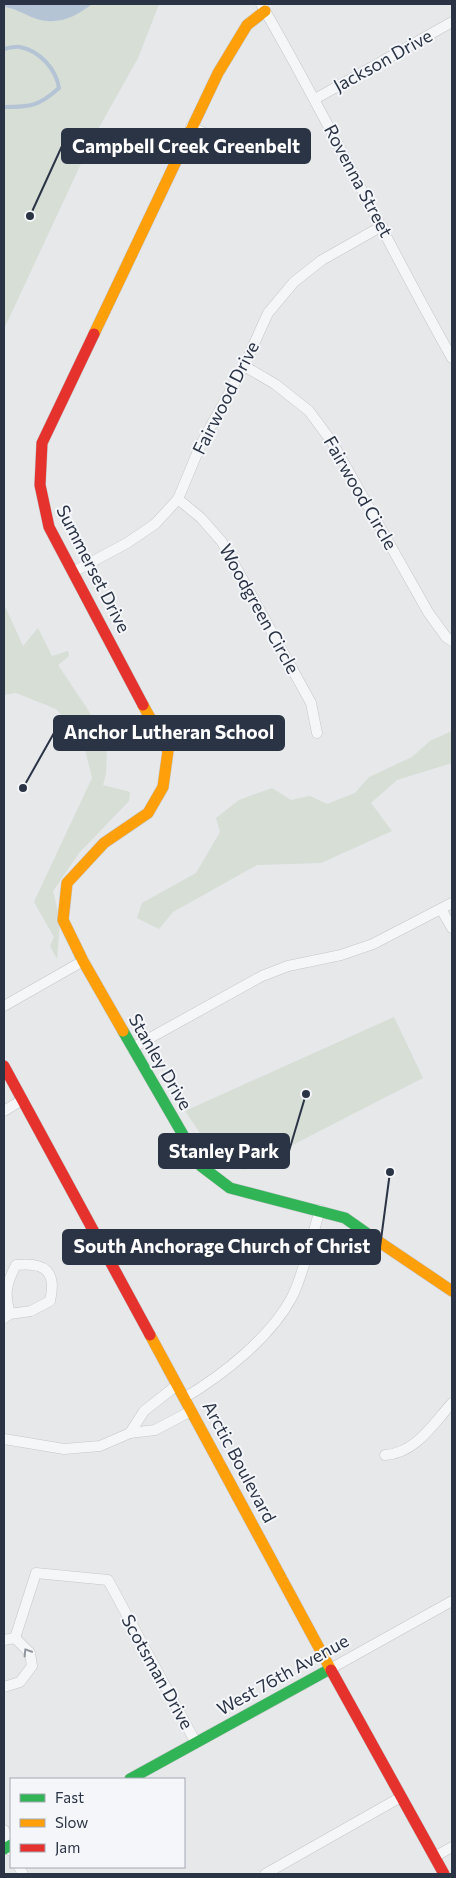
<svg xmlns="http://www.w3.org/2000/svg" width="456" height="1878" font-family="Commissioner,sans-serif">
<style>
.green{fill:#d6ded6}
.water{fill:#b4c4d5}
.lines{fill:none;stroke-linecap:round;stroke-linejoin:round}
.stream{stroke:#b4c4d5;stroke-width:4}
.street-casing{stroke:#c4c6c8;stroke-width:11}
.fast-casing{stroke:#c4c6c8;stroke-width:12}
.slow-casing{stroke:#c4c6c8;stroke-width:12}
.jam-casing{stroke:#c4c6c8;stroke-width:12}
.street{stroke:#f5f6f7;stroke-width:10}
.fast{stroke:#30b455;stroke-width:11}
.slow{stroke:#ff9f0a;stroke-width:11}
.jam{stroke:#e5322d;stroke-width:11}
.oneway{stroke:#90959e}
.labels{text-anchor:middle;stroke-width:4;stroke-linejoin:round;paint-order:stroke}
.street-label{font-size:18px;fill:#2b3445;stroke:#f4f6f9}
.leader{fill:none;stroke:#2b3445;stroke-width:2}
.callout-dot{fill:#2b3445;stroke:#f4f6f9;stroke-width:2}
.callout{fill:#2b3445;stroke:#2b3445;stroke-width:2}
.callout-label{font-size:19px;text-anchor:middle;font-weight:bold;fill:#fff}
</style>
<rect width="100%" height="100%" fill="#e6e8ea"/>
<!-- green -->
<g class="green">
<path d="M 4,4 L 159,4 L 138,58 L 92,140 L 4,329 Z"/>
<path d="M 4,604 L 23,646 L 38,628 L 52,656 L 68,651 L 69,656 L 58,665 L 88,710 L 107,745 L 106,774 L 103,785 L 130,792 L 129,801 L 79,853 L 53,891 L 60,921 L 57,959 L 50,946 L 54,937 L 34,902 L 92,778 L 82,737 L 56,709 L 16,693 L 4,695 Z"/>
<path d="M 452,731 L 452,763 L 397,780 L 371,803 L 392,831 L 321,863 L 257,865 L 173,912 L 159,929 L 137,918 L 142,903 L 196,873 L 220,832 L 216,818 L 239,800 L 272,788 L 291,800 L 310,796 L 327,804 L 355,793 L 369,777 L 412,757 L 430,741 Z"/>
<path d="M 394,1017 L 423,1078 L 244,1170 L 218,1160 L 185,1111 Z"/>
</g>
<!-- water -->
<path class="water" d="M 4,4 L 92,4 C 74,18 56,26 34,18 C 24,14 14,8 4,7 Z"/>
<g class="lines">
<!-- stream -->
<path class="stream" d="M 4,49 C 8,48 15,46 20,47 C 40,51 56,69 59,88 C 39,106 31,107 4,107"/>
<!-- street casing -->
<g class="street-casing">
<g id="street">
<path d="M 261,4 C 329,120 386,242 452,358"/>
<path d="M 315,99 L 452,22"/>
<path d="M 191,127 L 216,138"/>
<path d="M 244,366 L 275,384 L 309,411 L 332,442 L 428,612 L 446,637 L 452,641"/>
<path d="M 178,499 L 201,518 L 222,542 L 311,703 L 317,733"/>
<path d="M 73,572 L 127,543 L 155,524 L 178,499 L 201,444 L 244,366 L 268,313 L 294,282 L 322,260 L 382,226"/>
<path d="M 441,909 L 452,928"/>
<path d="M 4,1006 L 83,961"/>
<path d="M 132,1048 L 262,976 L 288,966 L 341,955 L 373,944 L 452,903"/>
<path d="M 4,1111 L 22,1100"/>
<path d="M 4,1318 L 10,1314 L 31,1311 L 50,1301 C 57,1271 45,1262 16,1265 C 6,1284 4,1293 10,1314"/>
<path d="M 184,1398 C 223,1375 271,1337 292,1297 C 303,1276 312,1235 320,1210"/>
<path d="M 130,1433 L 144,1411 L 177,1385"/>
<path d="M 4,1439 L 64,1449 L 100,1446 L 130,1433 L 155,1430 L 191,1411"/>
<path d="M 385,1455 C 416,1453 433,1424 452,1403"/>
<path d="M 15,1638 L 36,1573 L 108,1580 L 196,1743"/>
<path d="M 4,1640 L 15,1638"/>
<path d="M 330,1669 L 452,1601"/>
<path d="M 4,1687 L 20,1682 L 32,1666 L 30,1653 L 15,1638"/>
<path d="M 4,1830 L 11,1851"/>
<path d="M 434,1857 L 452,1847"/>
<path d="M 19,1867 L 23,1874"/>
<path d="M 265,1874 L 401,1797"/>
</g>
</g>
<!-- fast casing -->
<g class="fast-casing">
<g id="fast">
<path d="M 123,1031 L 201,1166 L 230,1188 L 345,1218 L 372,1237"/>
<path d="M 130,1779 L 330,1669"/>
<path d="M 4,1849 L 11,1845"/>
</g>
</g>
<!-- slow casing -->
<g class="slow-casing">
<g id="slow">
<path d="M 94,334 L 218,73 L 247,25 L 265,11"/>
<path d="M 123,1031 L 83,961 L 63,920 L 67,883 L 104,843 L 148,813 L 163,787 L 168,751 L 143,705"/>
<path d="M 372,1237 L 452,1291"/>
<path d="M 150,1335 L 331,1670"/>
</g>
</g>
<!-- jam casing -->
<g class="jam-casing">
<g id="jam">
<path d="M 94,334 L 42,443 L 40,485 L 49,527 L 143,705"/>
<path d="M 4,1066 L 150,1335"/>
<path d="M 331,1670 L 444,1874"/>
</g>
</g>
<!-- street -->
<use href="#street" class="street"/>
<!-- fast -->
<use href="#fast" class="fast"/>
<!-- slow -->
<use href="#slow" class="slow"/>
<!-- jam -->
<use href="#jam" class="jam"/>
</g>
<!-- one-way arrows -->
<defs><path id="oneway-chevron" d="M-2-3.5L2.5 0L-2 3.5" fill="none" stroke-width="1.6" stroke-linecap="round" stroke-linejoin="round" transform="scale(1.25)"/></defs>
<use class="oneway" href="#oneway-chevron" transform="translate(27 1652) rotate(-122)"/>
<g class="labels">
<!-- street labels -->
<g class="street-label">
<text transform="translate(383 61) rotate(-29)" y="6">Jackson Drive</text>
<text transform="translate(358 181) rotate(62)" y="6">Rovenna Street</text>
<text transform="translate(226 398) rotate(-63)" y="6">Fairwood Drive</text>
<text transform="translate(360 493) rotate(60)" y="6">Fairwood Circle</text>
<text transform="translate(93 569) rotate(63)" y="6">Summerset Drive</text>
<text transform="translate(259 609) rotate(61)" y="6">Woodgreen Circle</text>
<text transform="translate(160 1062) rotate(60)" y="6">Stanley Drive</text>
<text transform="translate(239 1462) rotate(62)" y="6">Arctic Boulevard</text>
<text transform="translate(157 1672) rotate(61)" y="6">Scotsman Drive</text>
<text transform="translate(283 1675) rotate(-29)" y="6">West 76th Avenue</text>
</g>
</g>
<!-- callouts -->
<path class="leader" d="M30 216L62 146M23 788L54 733M306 1094L289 1151M390 1172L380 1247"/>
<g class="callout-dot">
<circle cx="30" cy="216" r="5"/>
<circle cx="23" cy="788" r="5"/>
<circle cx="306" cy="1094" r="5"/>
<circle cx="390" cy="1172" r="5"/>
</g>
<g class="callout">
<rect x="62" y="129" width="248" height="34" rx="5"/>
<rect x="54" y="716" width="230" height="34" rx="5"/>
<rect x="159" y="1134" width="130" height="34" rx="5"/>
<rect x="63" y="1230" width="317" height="34" rx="5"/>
</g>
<g class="callout-label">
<text x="186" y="153">Campbell Creek Greenbelt</text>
<text x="169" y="739">Anchor Lutheran School</text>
<text x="224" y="1158">Stanley Park</text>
<text x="222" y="1253">South Anchorage Church of Christ</text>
</g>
<!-- border -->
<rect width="456" height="1878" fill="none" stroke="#2b3445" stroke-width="10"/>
<!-- legend -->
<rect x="10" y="1778" width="175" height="90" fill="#f4f6f9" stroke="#a4a8b1"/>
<rect x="20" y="1794" width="25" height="8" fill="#30b455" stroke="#a4a8b1"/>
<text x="55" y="1803" font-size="15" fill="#2b3445">Fast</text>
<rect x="20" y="1819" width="25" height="8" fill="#ff9f0a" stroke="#a4a8b1"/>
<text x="55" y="1828" font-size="15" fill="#2b3445">Slow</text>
<rect x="20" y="1844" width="25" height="8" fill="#e5322d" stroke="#a4a8b1"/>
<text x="55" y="1853" font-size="15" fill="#2b3445">Jam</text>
</svg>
